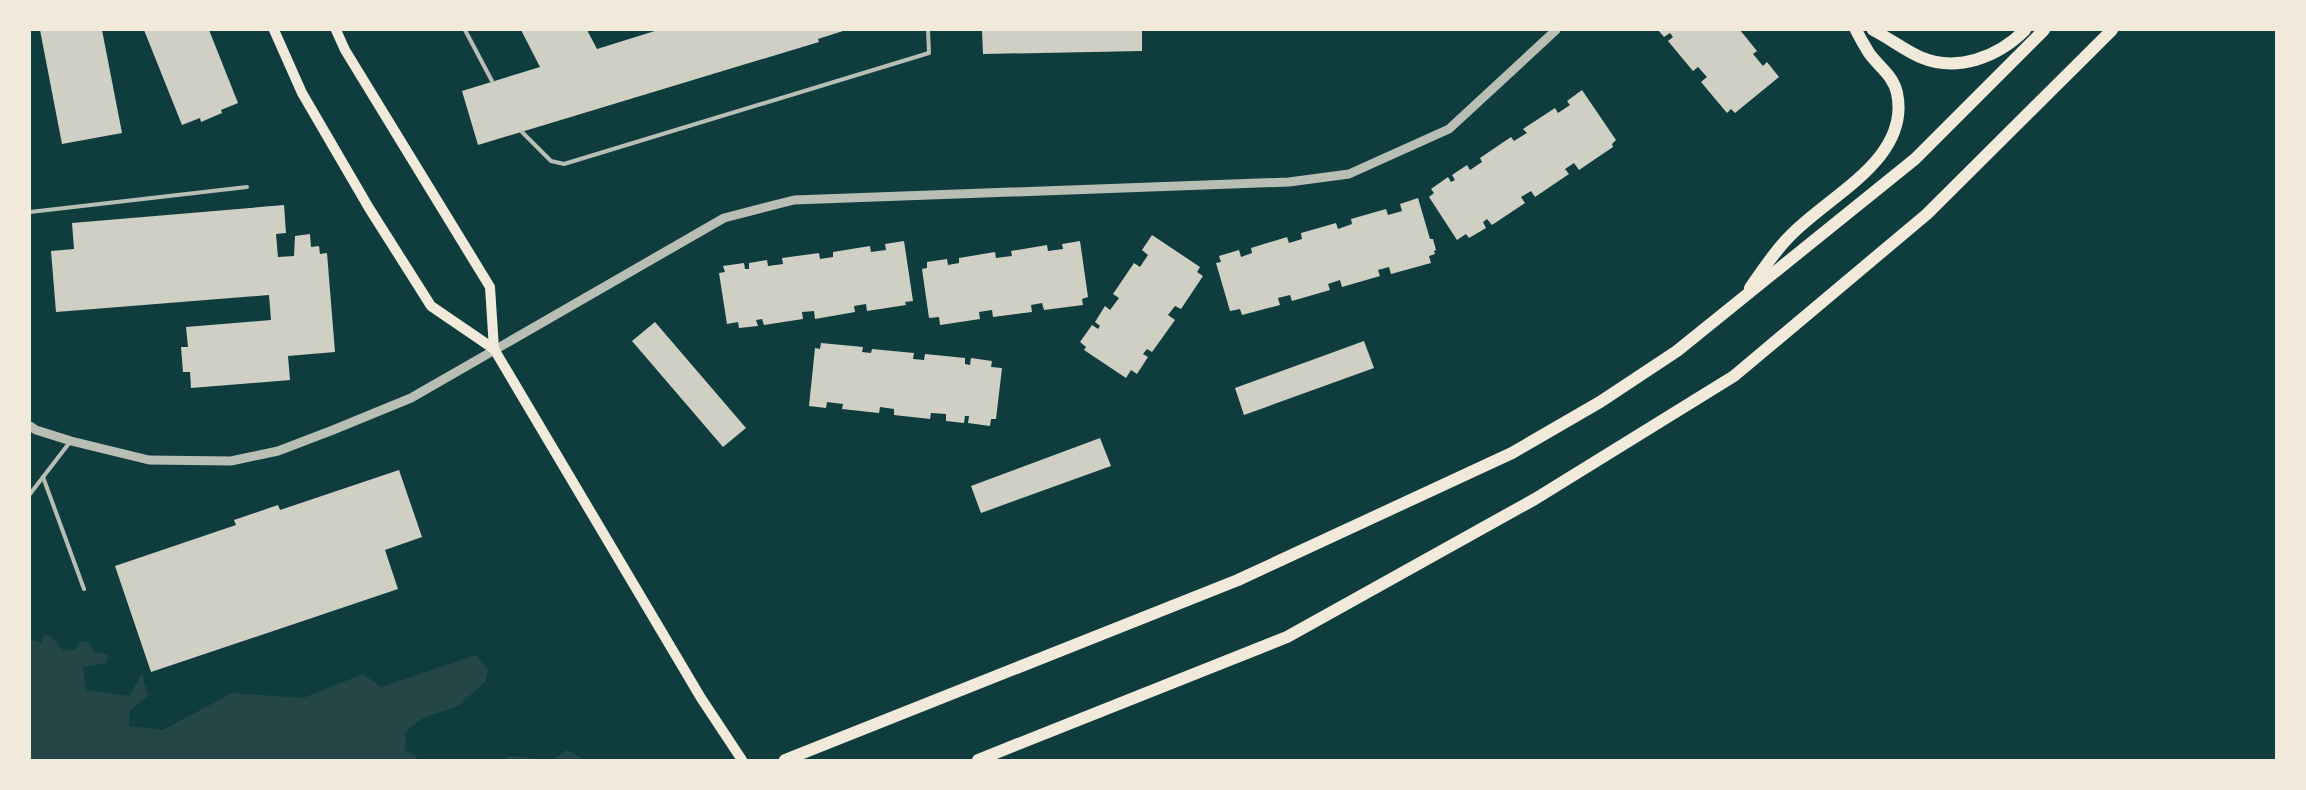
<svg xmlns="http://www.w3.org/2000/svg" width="2306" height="790" font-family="'Titillium Web',sans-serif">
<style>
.green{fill:#244646}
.building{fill:#cfcfc3}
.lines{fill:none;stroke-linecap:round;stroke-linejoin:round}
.service{stroke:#b8beb3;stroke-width:4}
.tertiary{stroke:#b8beb3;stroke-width:9}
.secondary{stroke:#f1e9da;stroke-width:10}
.primary{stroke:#f1e9da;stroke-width:12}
</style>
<rect width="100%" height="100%" fill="#0f3d3e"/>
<!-- green -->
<g class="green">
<path d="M 44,634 L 52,637 L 63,651 L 76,649 L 79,642 L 89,642 L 94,652 L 108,655 L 107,663 L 83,667 L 86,690 L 129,696 L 142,673 L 148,696 L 130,711 L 129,726 L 163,730 L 232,693 L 303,698 L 363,674 L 381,687 L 476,655 L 488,669 L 485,682 L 458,706 L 423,718 L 406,731 L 405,750 L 417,756 L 415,760 L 30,760 L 30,639 L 41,643 Z"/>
<path d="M 567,750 L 585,760 L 552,760 Z"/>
<path d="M 510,756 L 551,760 L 502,760 Z"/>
</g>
<!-- building -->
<g class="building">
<path d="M 40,30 L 102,30 L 122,133 L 62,144 Z"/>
<path d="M 144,30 L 209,30 L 238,103 L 221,110 L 222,113 L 201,122 L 200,118 L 182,125 Z"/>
<path d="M 521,30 L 587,30 L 597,49 L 658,30 L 846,30 L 818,39 L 819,42 L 478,145 L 462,91 L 540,67 Z"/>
<path d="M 982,30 L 1142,30 L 1142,51 L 983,54 Z"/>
<path d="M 1658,30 L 1740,30 L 1757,51 L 1753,54 L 1763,66 L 1767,62 L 1779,77 L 1735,113 L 1731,109 L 1727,113 L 1701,82 L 1707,77 L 1698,67 L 1693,71 L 1668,41 L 1673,37 L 1670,33 L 1664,37 Z"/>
<path d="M 1582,90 L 1616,140 L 1612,144 L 1613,147 L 1579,170 L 1574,163 L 1565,169 L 1569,174 L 1535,197 L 1531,191 L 1521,197 L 1525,203 L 1492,225 L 1487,219 L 1483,222 L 1486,228 L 1469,238 L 1466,234 L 1457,240 L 1429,197 L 1434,193 L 1431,189 L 1448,177 L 1451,182 L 1455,180 L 1452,175 L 1467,165 L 1470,170 L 1482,162 L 1480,158 L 1511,137 L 1514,141 L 1527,133 L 1523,129 L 1555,108 L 1558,113 L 1570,105 L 1567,101 Z"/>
<path d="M 1418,198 L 1430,239 L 1433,239 L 1436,250 L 1434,251 L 1435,254 L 1429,256 L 1431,263 L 1391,274 L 1389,267 L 1378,270 L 1380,276 L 1342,287 L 1340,280 L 1328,284 L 1330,290 L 1292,301 L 1290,295 L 1278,298 L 1280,305 L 1242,315 L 1240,309 L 1230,311 L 1216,263 L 1221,262 L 1219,256 L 1239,250 L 1241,257 L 1252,253 L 1251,248 L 1287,237 L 1289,243 L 1302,239 L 1301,233 L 1336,223 L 1338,229 L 1352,224 L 1351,219 L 1386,209 L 1388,215 L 1402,211 L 1400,204 Z"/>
<path d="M 284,205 L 286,233 L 276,234 L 278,257 L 294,256 L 295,236 L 310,234 L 311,247 L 319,246 L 320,254 L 327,253 L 335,352 L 288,356 L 290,380 L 191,388 L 190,372 L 183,372 L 181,347 L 188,347 L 186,327 L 271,320 L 269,295 L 56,312 L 51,251 L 74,249 L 72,223 Z"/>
<path d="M 1152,235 L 1200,267 L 1197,272 L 1203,276 L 1181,309 L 1175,306 L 1168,315 L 1175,320 L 1152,352 L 1147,349 L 1143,354 L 1148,357 L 1137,374 L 1131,370 L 1126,378 L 1084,350 L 1086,347 L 1080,342 L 1092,325 L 1098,329 L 1100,326 L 1095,322 L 1105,306 L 1110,310 L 1119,298 L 1113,294 L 1134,263 L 1140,267 L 1148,255 L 1142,250 Z"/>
<path d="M 904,241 L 913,301 L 905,302 L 906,305 L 867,311 L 866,304 L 854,306 L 855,312 L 815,319 L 814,311 L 802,312 L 803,319 L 764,325 L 762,319 L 756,320 L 758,326 L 739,328 L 738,322 L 727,324 L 719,273 L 725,272 L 723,266 L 744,263 L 745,269 L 749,269 L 749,263 L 767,260 L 768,266 L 783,264 L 782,258 L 819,253 L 820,259 L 833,257 L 833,252 L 870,246 L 871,252 L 886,250 L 885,244 Z"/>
<path d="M 1080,241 L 1088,297 L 1082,299 L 1083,305 L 1044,310 L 1042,303 L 1031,305 L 1032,312 L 993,317 L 992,310 L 979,312 L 980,319 L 940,325 L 939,317 L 929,318 L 922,269 L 927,268 L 927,262 L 947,259 L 948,265 L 959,263 L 959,258 L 995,252 L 996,258 L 1012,256 L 1011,251 L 1047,245 L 1048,251 L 1063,249 L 1062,244 Z"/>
<path d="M 655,322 L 746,428 L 723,447 L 632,341 Z"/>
<path d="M 1364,341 L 1374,368 L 1244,415 L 1235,388 Z"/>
<path d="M 821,343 L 863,347 L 862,352 L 871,353 L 872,349 L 914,353 L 913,359 L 924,360 L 925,354 L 965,358 L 965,364 L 970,365 L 971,358 L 992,361 L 991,367 L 1002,368 L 996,419 L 991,419 L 990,426 L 968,423 L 969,416 L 965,416 L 964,423 L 946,421 L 946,414 L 931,413 L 930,419 L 894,415 L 894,409 L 880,407 L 879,413 L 842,409 L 843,404 L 827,402 L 826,408 L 809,406 L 815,348 L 820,349 Z"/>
<path d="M 1100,438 L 1111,466 L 981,513 L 971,486 Z"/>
<path d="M 399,470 L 422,537 L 385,550 L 398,589 L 151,672 L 115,566 L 236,525 L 234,520 L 278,505 L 280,510 Z"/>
</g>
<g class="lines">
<!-- service -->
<g class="service">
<path d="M 465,30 L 492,81"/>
<path d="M 522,132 L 551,161 L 564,164 L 929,53 L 928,30"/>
<path d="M 30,212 L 247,187"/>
<path d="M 43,477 L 84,589"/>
<path d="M 30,494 L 70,442"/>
</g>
<!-- tertiary -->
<path class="tertiary" d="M 30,426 L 36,430 L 71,441 L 149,460 L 231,461 L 278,451 L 333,430 L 411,398 L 724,218 L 794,200 L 1289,182 L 1349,174 L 1449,129 L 1556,30"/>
<!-- secondary -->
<g class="secondary">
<path d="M 274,30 L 302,93 L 369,208 L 431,306 L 494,349 L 701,698 L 742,760"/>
<path d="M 336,30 L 345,50 L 490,287 L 494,349"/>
</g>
<!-- primary -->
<g class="primary">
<path d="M 1873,30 C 1889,38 1904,50 1920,57 C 1957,73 1998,57 2025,30"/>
<path d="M 1750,288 C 1762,271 1774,252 1789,237 C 1827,196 1911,160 1897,93 C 1893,75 1879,67 1869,53 C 1864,45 1860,38 1856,30"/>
<path d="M 785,760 L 1238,580 L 1512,453 L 1600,402 L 1677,351 L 1915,159 L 2044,30"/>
<path d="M 978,760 L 1287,637 L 1535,499 L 1734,376 L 1927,214 L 2112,30"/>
</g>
</g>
<!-- border -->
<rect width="2306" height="790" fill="none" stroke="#f1e9da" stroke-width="62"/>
</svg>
